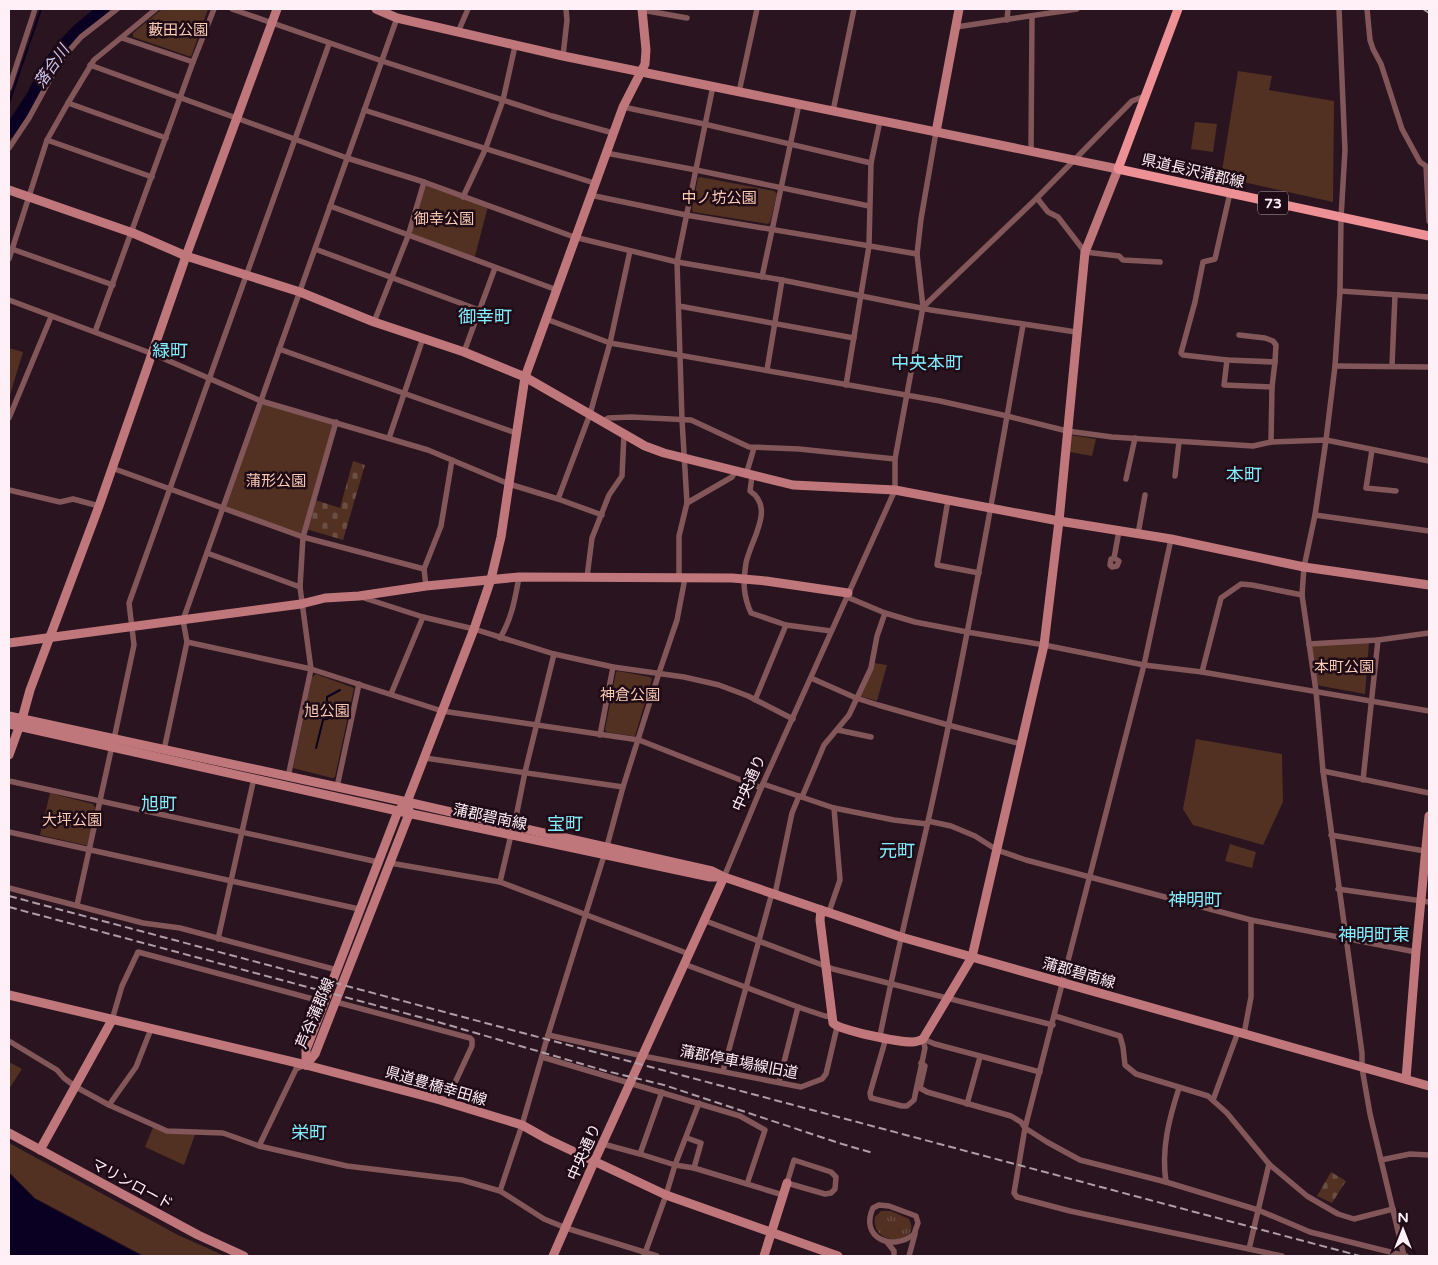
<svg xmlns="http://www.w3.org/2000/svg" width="1438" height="1265" font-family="'Varela Round','Noto Sans JP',sans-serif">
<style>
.grass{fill:url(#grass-tufts)}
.cemetery{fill:url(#cemetery-stones)}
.park{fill:#523123}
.water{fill:#0a0021}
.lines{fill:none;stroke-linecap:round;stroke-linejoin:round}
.stream{stroke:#0a0021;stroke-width:2}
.river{stroke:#0a0021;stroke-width:12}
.street{stroke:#835759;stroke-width:5.5}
.secondary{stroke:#bf777b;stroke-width:9}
.primary{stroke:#ed9196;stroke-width:9}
.rail{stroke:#af9ea6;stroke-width:2;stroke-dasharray:8 4;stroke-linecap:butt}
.labels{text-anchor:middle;stroke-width:5;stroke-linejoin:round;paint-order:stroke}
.shield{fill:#1f0b16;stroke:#bcabb3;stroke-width:1}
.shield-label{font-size:14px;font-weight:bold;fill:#ffeff6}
.park-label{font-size:15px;fill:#fbcbb6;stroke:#1f0b16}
.street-label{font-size:15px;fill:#ffeff6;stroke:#1f0b16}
.water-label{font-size:16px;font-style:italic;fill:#cfc7f3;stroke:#1f0b16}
.quarter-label{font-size:18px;fill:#83ecfd;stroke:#1f0b16}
</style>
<defs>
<pattern id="grass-tufts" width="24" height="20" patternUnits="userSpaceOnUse" patternTransform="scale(1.25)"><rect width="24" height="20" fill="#523123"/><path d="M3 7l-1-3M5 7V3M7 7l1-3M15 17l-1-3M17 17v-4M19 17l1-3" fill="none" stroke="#6c4f44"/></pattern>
<pattern id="cemetery-stones" width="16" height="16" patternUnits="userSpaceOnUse" patternTransform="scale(1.25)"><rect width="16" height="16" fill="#523123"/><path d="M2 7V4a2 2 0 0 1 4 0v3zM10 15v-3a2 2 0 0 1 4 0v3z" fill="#6c4f44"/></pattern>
</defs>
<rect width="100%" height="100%" fill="#29141f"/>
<!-- grass -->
<path class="grass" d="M 881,1211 L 891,1211 L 909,1219 C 923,1245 870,1248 875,1217 Z"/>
<!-- cemetery -->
<g class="cemetery">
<path d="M 353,461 L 365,465 L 343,540 L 306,529 L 315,500 L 340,508 Z"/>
<path d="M 1331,1172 L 1346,1181 L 1332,1203 L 1317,1196 Z"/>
</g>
<!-- park -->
<g class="park">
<path d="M 162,9 L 208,9 L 191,57 L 133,37 L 133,33 Z"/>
<path d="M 1238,71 L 1272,76 L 1269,90 L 1334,101 L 1333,202 L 1221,177 Z"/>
<path d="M 1195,122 L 1217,124 L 1213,152 L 1191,149 Z"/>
<path d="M 700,177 L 774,191 L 777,194 L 770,222 L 768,224 L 693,212 L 692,209 L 698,178 Z"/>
<path d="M 424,182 L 488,206 L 474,260 L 408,236 Z"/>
<path d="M 9,348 L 23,352 L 9,398 Z"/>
<path d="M 261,401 L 336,422 L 303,537 L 222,508 Z"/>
<path d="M 1071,435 L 1096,439 L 1092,456 L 1070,452 Z"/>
<path d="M 1369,642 L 1365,694 L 1316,685 L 1310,646 Z"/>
<path d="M 874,663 L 887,665 L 877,701 L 856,695 Z"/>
<path d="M 618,671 L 650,677 L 652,679 L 635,736 L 632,736 L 607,732 L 605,730 L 616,672 Z"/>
<path d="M 316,674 L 354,688 L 335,777 L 332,778 L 293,768 L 312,677 Z"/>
<path d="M 1196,739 L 1282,754 L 1283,802 L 1263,845 L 1193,825 L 1183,809 Z"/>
<path d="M 50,793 L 93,804 L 95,807 L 89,846 L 40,835 Z"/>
<path d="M 1230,844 L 1256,852 L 1252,868 L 1225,861 Z"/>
<path d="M 9,1062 L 22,1069 L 9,1089 Z"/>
<path d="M 154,1125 L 167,1131 L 196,1132 L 184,1165 L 145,1147 Z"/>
<path d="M 9,1143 L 178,1235 L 225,1256 L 144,1256 L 35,1198 L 9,1172 Z"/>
</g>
<!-- water -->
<g class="water">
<path d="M 316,710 L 333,714 C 331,719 328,721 323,720 L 317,716 Z"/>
<path d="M 9,1173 L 35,1199 L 142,1256 L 9,1256 Z"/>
</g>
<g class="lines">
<!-- stream -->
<g class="stream">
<path d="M 9,103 L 41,9"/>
<path d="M 327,701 L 327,697 L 340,690"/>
<path d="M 316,748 L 323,720"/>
</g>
<!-- river -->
<path class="river" d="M 9,132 L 33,95 L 44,72 L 58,51 L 79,29 L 103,9"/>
<!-- street -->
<g class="street">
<path d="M 232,9 L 382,61 L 552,116 L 613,133"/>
<path d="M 1339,9 L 1345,150 L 1341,218 L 1340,291 L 1335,366 L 1326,440 L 1315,515 L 1304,567 L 1302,595 L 1316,691 L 1323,771 L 1362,1053 L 1362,1068 L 1370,1114 L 1404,1256"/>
<path d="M 1367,9 L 1370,40 L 1373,49 L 1381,64 L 1402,129 L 1420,162 L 1426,166 L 1429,221"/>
<path d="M 642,10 L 687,18"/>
<path d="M 1007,20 L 1008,9"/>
<path d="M 956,27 L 1077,9"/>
<path d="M 458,32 L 468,9"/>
<path d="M 122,38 L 193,62"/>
<path d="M 563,56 L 567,20 L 566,9"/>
<path d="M 90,65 L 347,158 L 424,182 L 574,237 L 677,262 L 782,280 L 931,310 L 1076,332"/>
<path d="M 9,88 L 35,9"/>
<path d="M 739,92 L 757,9"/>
<path d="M 68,103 L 166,138"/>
<path d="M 623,107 L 704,124 L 871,163"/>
<path d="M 364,110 L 594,183"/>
<path d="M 833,111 L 854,9"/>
<path d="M 47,140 L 152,177"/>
<path d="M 9,148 L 29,118 L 60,61 L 81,37 L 117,9"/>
<path d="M 1031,151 L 1032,16"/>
<path d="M 606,153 L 696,170 L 869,206"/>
<path d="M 1230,193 L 1215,259 L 1203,262 L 1195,302 L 1181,353 L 1183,355 L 1227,360 L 1275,362 L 1272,387 L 1271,442"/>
<path d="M 590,195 L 686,215 L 917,254"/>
<path d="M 463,197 L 485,150 L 503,100 L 515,46"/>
<path d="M 1037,198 L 1048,212 L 1058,217 L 1085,252 L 1119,256 L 1123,260 L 1160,262"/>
<path d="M 330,206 L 557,290"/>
<path d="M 12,249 L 113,285"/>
<path d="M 315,249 L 479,310"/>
<path d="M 9,259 L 47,140 L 68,103 L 94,60 L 156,9"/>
<path d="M 762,277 L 799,104"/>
<path d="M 1340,291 L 1429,297"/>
<path d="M 9,300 L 153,354 L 261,401 L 428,450 L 509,484 L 558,499 L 590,414 L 610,343 L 630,251"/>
<path d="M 679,306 L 854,338"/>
<path d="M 923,307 L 1037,198 L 1132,101 L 1145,96"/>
<path d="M 546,319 L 610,343 L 940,401 L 1007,416 L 1067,431 L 1112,437 L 1253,446 L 1271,442 L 1326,440 L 1429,461"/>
<path d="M 374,322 L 408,236 L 424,182"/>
<path d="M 95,332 L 193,62 L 214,9"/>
<path d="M 1239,335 L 1265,338 L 1273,341 L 1276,345 L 1275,362"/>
<path d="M 279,349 L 516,433"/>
<path d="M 464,352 L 495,268"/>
<path d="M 1227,360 L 1224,385 L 1272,387"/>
<path d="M 1335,366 L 1429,367"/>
<path d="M 1392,366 L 1395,295"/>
<path d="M 767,370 L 782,280"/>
<path d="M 846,385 L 869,246 L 871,163 L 880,121"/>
<path d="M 9,418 L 51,317"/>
<path d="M 602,422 L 608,418 L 631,417 L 691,420 L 749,447 L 799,449 L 895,459"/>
<path d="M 389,438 L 423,338"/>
<path d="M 1372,450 L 1366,488 L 1396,491"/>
<path d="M 112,468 L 303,537 L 424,569 L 426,586"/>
<path d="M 746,475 L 754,448"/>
<path d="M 752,476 L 750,491 C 776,508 750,541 746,563 C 743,583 743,595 751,613 L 786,625"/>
<path d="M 1175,476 L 1179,442"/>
<path d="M 1126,479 L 1135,438"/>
<path d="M 9,490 L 60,502 L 73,499 L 99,506"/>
<path d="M 558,499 L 602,515"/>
<path d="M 948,500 L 937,565 L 979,573"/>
<path d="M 687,503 L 732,477 L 735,472"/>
<path d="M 1315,515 L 1429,531"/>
<path d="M 1138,534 L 1145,495"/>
<path d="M 1171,539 L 1144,665 L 1025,1128 L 1014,1193 L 1017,1197 L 1070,1211 L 1282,1256"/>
<path d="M 207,553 L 300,587"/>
<path d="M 1114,558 L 1111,559 L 1110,565 L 1112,567 L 1117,566 L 1119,561 L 1114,558 L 1119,531"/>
<path d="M 424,569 L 441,526 L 452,460"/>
<path d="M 587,577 L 592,538 L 609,495 L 622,476 L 624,434"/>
<path d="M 679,578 L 679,536 L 687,503 L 682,420 L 677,262 L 713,86"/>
<path d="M 361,597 L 423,617 L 474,629 L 554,654 L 613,667 L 684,677 L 719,685 L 748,696 L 793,719"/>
<path d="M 847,597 L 885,613 L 915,622 L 967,632 L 1044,645 L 1144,665 L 1202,672 L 1429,711"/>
<path d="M 500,638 C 512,618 515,599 519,577"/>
<path d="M 187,642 L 311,669 L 442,711 L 639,740 L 761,788"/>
<path d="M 1309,644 L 1378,640 L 1429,633"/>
<path d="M 1202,672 L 1221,598 L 1241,584 L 1252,585 L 1302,595"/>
<path d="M 811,678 L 856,698 L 878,705 L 948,725 L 1021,744"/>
<path d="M 391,694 L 423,617"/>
<path d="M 755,700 L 786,625 L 831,631"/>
<path d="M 838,730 L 871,737"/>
<path d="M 600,735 L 613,667"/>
<path d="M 114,739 L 134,645 L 129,603 L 329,44"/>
<path d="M 164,750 L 187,642 L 183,620 L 397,18"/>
<path d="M 425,758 L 623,787"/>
<path d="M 1323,771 L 1429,793"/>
<path d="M 288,777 L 311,669 L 300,587 L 303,537 L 336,422"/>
<path d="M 1363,780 L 1378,640"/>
<path d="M 9,781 L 378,862"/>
<path d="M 763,784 L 834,808 L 894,820 L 927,824"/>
<path d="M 337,787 L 359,684"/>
<path d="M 802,797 L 824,745 L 849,715 L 871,668 L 877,636 L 885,613"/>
<path d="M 928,821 L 951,826 L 975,836 L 997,850 L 1026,860 L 1251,920 L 1416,952"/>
<path d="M 514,827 L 525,772 L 554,654"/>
<path d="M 9,832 L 359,909"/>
<path d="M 1331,835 L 1425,851"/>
<path d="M 390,863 L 500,882 L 689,954"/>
<path d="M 724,877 L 761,788 L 895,490 L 895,459 L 923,307 L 917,254 L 921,219 L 936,132"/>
<path d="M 500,882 L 511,835"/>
<path d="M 9,888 L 143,923 L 180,928 L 337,970"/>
<path d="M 1338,889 L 1429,902"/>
<path d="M 775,894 L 792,813 L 799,796"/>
<path d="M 77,905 L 112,746"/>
<path d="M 829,912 L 840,880 L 834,808"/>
<path d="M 703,920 L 833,969 L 1053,1025"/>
<path d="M 218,939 L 254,778"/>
<path d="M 684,964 L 798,1007 L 825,1016 L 832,1017"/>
<path d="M 336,1002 L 470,1038 L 472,1040 L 472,1046 L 446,1102"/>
<path d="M 1055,1016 L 1120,1036 L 1123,1047 L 1125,1065 L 1136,1074 L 1208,1096 L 1227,1113 L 1269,1164 L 1307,1196 L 1338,1214 L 1354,1219 L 1393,1209"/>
<path d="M 112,1020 L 122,986 L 138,952 L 324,1002"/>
<path d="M 1244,1034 L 1251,997 L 1251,920"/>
<path d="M 548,1035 L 643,1056 L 801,1087 L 822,1079 L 826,1074 L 837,1027"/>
<path d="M 880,1036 C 894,965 911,896 927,826 C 964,660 994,492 1023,325"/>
<path d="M 886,1038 L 870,1093 L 871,1098 L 902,1106 L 907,1106 L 914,1100 L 925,1048 L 923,1039"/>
<path d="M 923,1039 L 935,1044 L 1040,1072"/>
<path d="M 9,1041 L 57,1070 L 64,1078 L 76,1087 L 109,1105 L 167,1131 L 223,1133 L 259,1146 L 347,1166 L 462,1180 L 500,1191 L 544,1219 L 566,1228 L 657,1256"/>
<path d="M 542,1057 L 740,1116 L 765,1130 L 747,1184"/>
<path d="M 921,1063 L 925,1066 L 920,1088 L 927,1092 L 1011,1116 L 1021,1122 L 1025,1128 L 1047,1142 L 1080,1160 L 1166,1182 L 1258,1210 L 1310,1232 L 1406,1256"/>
<path d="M 723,1071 L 772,893"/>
<path d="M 779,1082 L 798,1007"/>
<path d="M 662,1092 L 640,1154 L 675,1165 L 694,1168 L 783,1195"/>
<path d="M 1213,1100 L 1238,1032"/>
<path d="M 967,1104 L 980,1057"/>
<path d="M 109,1105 L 136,1067 L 151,1029"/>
<path d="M 687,1138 L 701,1143 L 694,1168"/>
<path d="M 603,1144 L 640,1154"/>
<path d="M 259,1146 L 296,1069 L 305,1065"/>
<path d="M 794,1160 L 831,1172 L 836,1177 L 835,1189 L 831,1193 L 825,1194 L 787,1183 Z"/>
<path d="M 1381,1160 L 1410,1154 L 1429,1155"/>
<path d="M 1166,1182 C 1161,1149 1169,1119 1179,1088"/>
<path d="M 500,1191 L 522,1125 L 548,1035 L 607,846 L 623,787 L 659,673 L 677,620 L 685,578"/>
<path d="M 879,1205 L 889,1206 L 916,1216 L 918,1223 L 914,1234 C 893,1252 859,1238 873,1208 Z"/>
<path d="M 887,1242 L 894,1251 L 894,1256"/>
<path d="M 1249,1249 L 1269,1164"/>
<path d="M 644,1256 L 666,1195 L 675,1165 L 699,1103"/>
<path d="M 909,1256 L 915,1234"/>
</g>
<!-- secondary -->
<g class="secondary">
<path d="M 376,9 L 397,18 L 563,56 L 1118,169 L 1085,252 L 1059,521 L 1171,539 L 1304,567 L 1429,585"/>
<path d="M 936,132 L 959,9"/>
<path d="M 9,190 L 133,233 L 186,256 L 300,292 L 374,322 L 464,352 L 525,377 L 645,446 L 664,453 L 793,485 L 895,490 L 1059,521 L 1044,645 L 972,957 L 923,1039 C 919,1041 917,1042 912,1042 C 899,1042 841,1031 833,1023 L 820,920 L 821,910"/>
<path d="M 9,643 L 301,604 L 325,598 L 359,596 L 426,586 L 519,577 L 732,578 L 766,581 L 848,593"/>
<path d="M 9,716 L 407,802 L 712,871 L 724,877 L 901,937 L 1429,1086"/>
<path d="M 9,724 L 398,811 L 710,877 L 722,877"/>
<path d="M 9,755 L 22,719 L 30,690 L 99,506 L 186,256 L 277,9"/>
<path d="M 9,995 L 306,1065 L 440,1100 L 522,1125 L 547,1139 L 666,1195 L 838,1256"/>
<path d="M 306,1065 L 306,1050 L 398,811 L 407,802 L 474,629 L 491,579 L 501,537 L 525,377 L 623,107 L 645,64 L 646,50 L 642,9"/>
<path d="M 306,1065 L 315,1054 L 409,814 L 409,810"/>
<path d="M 1406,1079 L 1416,952 L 1429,816"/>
<path d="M 9,1133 L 198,1235 L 244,1256"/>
<path d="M 40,1150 L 112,1020"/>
<path d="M 553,1256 L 594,1162 L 724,877"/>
<path d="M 764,1256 L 787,1183"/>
</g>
<!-- primary -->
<path class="primary" d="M 1178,9 L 1118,169 L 1429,236"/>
<!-- rail -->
<g class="rail">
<path d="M 1423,9 L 1429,13"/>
<path d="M 9,896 L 1360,1256"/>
<path d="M 9,907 L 438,1022 L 606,1071 L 664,1085 L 842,1144 L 873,1153"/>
</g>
</g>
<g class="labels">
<!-- shield labels -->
<rect class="shield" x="1258" y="191.5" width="30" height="23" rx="4"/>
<g class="shield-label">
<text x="1273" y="208">73</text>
</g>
<!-- park labels -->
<g class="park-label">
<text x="178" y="35">藪田公園</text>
<text x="719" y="203">中ノ坊公園</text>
<text x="444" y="224">御幸公園</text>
<text x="276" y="486">蒲形公園</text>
<text x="1344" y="672">本町公園</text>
<text x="630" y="700">神倉公園</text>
<text x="327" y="716">旭公園</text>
<text x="72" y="825">大坪公園</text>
</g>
<!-- street labels -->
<g class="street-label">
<text transform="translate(1193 171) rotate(13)" y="5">県道長沢蒲郡線</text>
<text transform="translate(749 783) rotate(-66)" y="5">中央通り</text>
<text transform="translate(490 817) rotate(12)" y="5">蒲郡碧南線</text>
<text transform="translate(1079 973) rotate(16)" y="5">蒲郡碧南線</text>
<text transform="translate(315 1013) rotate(-67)" y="5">芦谷蒲郡線</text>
<text transform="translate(739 1062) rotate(11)" y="5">蒲郡停車場線旧道</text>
<text transform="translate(436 1086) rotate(16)" y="5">県道豊橋幸田線</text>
<text transform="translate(584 1152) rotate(-66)" y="5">中央通り</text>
<text transform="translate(132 1184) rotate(28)" y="5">マリンロード</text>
</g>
<!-- water labels -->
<g class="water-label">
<text transform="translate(51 66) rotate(-55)" y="6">落合川</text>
</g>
<!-- quarter labels -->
<g class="quarter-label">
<text x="485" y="323">御幸町</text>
<text x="170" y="357">緑町</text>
<text x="927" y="369">中央本町</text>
<text x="1244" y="481">本町</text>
<text x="159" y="810">旭町</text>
<text x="565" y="830">宝町</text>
<text x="897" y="857">元町</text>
<text x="1195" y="906">神明町</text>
<text x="1374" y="941">神明町東</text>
<text x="309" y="1139">栄町</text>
</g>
</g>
<!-- border -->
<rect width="1438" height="1265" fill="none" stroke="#ffeff6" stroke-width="20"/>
<!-- north arrow -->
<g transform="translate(1403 1230)" stroke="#1f0b16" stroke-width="4" paint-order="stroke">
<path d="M0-4L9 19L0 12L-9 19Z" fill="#ffeff6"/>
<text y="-8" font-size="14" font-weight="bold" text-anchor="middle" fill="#ffeff6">N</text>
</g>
</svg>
